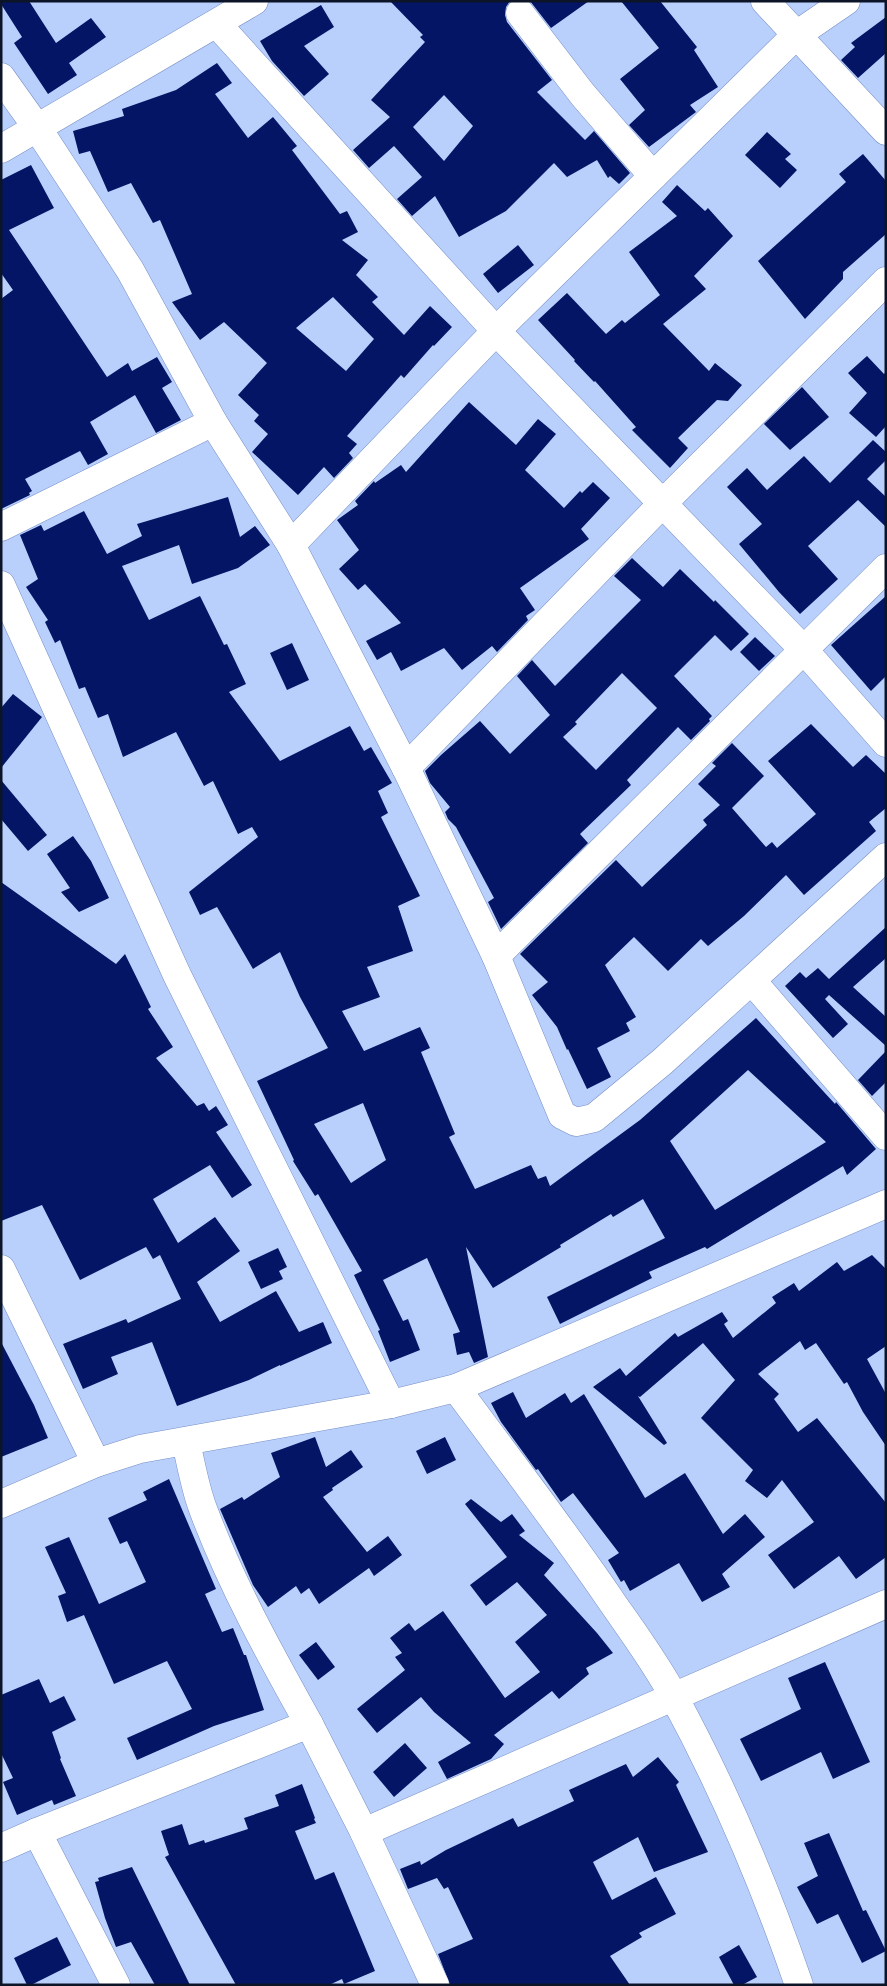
<svg xmlns="http://www.w3.org/2000/svg" width="887" height="1986" font-family="Quicksand,sans-serif">
<style>
.building{fill:#031564;fill-rule:evenodd}
.lines{fill:none;stroke-linecap:round;stroke-linejoin:round}
.minor-casing{stroke:#7790c5;stroke-width:29}
.tertiary-casing{stroke:#7790c5;stroke-width:29}
.minor{stroke:#fff;stroke-width:28}
.tertiary{stroke:#fff;stroke-width:28}
</style>
<rect width="100%" height="100%" fill="#b9cffc"/>
<!-- building -->
<g class="building">
<path d="M 1,1 L 29,1 L 56,43 L 91,18 L 106,37 L 69,63 L 77,75 L 48,94 L 14,43 L 22,37 L 1,4 Z"/>
<path d="M 390,1 L 510,1 L 506,7 L 505,15 L 507,22 L 552,80 L 537,92 L 585,140 L 594,131 L 630,173 L 619,184 L 610,176 L 608,178 L 597,160 L 567,177 L 554,163 L 506,211 L 459,237 L 435,196 L 412,216 L 397,199 L 422,177 L 394,146 L 369,168 L 353,150 L 390,117 L 371,100 L 425,42 L 420,37 L 423,35 ZM 444,95 L 473,126 L 444,161 L 413,127 Z"/>
<path d="M 530,1 L 589,1 L 551,28 Z"/>
<path d="M 621,1 L 660,1 L 697,47 L 694,50 L 718,87 L 690,105 L 696,112 L 649,147 L 629,125 L 645,110 L 620,79 L 659,48 Z"/>
<path d="M 321,5 L 334,27 L 304,46 L 329,74 L 304,96 L 272,61 L 260,41 Z"/>
<path d="M 886,17 L 886,53 L 858,78 L 841,60 L 855,47 L 851,43 Z"/>
<path d="M 217,63 L 232,83 L 215,94 L 248,138 L 273,117 L 297,146 L 292,150 L 340,214 L 347,211 L 358,232 L 342,240 L 368,260 L 356,275 L 378,297 L 372,302 L 404,335 L 430,306 L 452,327 L 434,346 L 433,345 L 404,378 L 401,375 L 347,436 L 357,444 L 349,453 L 353,458 L 334,478 L 324,467 L 298,495 L 252,452 L 268,434 L 254,421 L 259,415 L 238,395 L 267,363 L 224,322 L 200,340 L 172,302 L 192,294 L 160,220 L 153,223 L 131,183 L 108,192 L 90,151 L 79,154 L 73,131 L 124,116 L 122,109 L 176,90 ZM 333,297 L 374,339 L 346,371 L 296,328 Z"/>
<path d="M 767,132 L 791,154 L 785,159 L 797,170 L 780,188 L 745,155 Z"/>
<path d="M 863,154 L 886,181 L 886,234 L 843,272 L 843,279 L 805,319 L 758,261 L 846,182 L 839,174 Z"/>
<path d="M 31,165 L 54,208 L 9,230 L 107,377 L 128,363 L 132,371 L 157,357 L 172,382 L 162,388 L 181,420 L 156,433 L 135,395 L 90,422 L 108,454 L 88,465 L 80,451 L 25,479 L 32,491 L 29,493 L 30,495 L 1,509 L 1,299 L 13,290 L 1,273 L 1,180 Z"/>
<path d="M 677,185 L 705,211 L 708,208 L 733,236 L 694,276 L 706,289 L 663,324 L 709,371 L 715,363 L 742,385 L 728,401 L 717,400 L 678,438 L 688,448 L 670,468 L 632,430 L 636,427 L 595,381 L 594,382 L 574,361 L 575,360 L 538,320 L 567,293 L 606,334 L 622,320 L 625,323 L 660,295 L 629,252 L 677,216 L 662,202 Z"/>
<path d="M 518,245 L 534,265 L 498,293 L 483,274 Z"/>
<path d="M 867,356 L 884,374 L 886,372 L 886,426 L 876,437 L 849,413 L 867,393 L 848,373 Z"/>
<path d="M 802,387 L 829,417 L 790,450 L 764,424 Z"/>
<path d="M 469,402 L 516,445 L 538,419 L 556,434 L 525,470 L 564,508 L 580,491 L 582,493 L 593,482 L 610,498 L 581,529 L 589,539 L 520,588 L 535,610 L 526,616 L 528,620 L 497,652 L 492,646 L 462,670 L 444,648 L 401,671 L 391,652 L 377,660 L 366,641 L 401,623 L 365,584 L 358,590 L 339,569 L 359,550 L 337,520 L 358,505 L 355,501 L 374,481 L 375,483 L 401,465 L 406,472 Z"/>
<path d="M 873,440 L 886,452 L 886,460 L 867,479 L 886,497 L 886,527 L 858,500 L 808,546 L 838,579 L 800,614 L 779,592 L 739,544 L 762,524 L 727,487 L 747,468 L 767,490 L 804,456 L 830,483 Z"/>
<path d="M 228,497 L 240,537 L 255,526 L 270,545 L 238,568 L 192,584 L 179,545 L 122,566 L 149,620 L 200,596 L 224,645 L 227,644 L 246,684 L 229,692 L 280,761 L 350,726 L 364,751 L 371,747 L 392,783 L 378,791 L 388,813 L 381,817 L 420,896 L 398,906 L 413,951 L 367,967 L 380,997 L 342,1011 L 364,1051 L 420,1027 L 430,1048 L 421,1052 L 455,1134 L 449,1137 L 475,1189 L 531,1165 L 538,1179 L 546,1176 L 550,1186 L 640,1120 L 756,1018 L 835,1104 L 836,1102 L 876,1149 L 847,1175 L 843,1166 L 707,1249 L 705,1247 L 649,1272 L 652,1278 L 560,1324 L 547,1297 L 665,1238 L 643,1199 L 613,1217 L 611,1214 L 560,1245 L 561,1247 L 493,1288 L 466,1247 L 488,1357 L 474,1363 L 469,1352 L 457,1355 L 453,1334 L 460,1332 L 427,1258 L 383,1280 L 403,1321 L 408,1319 L 420,1350 L 390,1362 L 378,1331 L 380,1330 L 354,1275 L 362,1271 L 318,1194 L 315,1196 L 293,1161 L 294,1160 L 257,1081 L 328,1048 L 300,997 L 280,952 L 253,969 L 217,907 L 200,915 L 189,892 L 258,837 L 252,827 L 238,834 L 213,781 L 204,786 L 176,732 L 123,757 L 108,714 L 98,718 L 85,687 L 79,689 L 60,640 L 55,643 L 45,622 L 48,620 L 26,587 L 38,579 L 20,535 L 41,525 L 44,531 L 84,511 L 107,554 L 142,536 L 137,524 ZM 748,1070 L 826,1142 L 715,1210 L 670,1141 ZM 363,1103 L 386,1160 L 351,1183 L 314,1124 Z"/>
<path d="M 632,558 L 663,587 L 680,569 L 714,602 L 715,600 L 749,634 L 731,651 L 715,635 L 674,676 L 712,716 L 709,719 L 710,721 L 691,740 L 678,727 L 627,780 L 631,785 L 580,834 L 588,843 L 501,929 L 488,902 L 494,898 L 456,827 L 448,819 L 445,812 L 450,807 L 430,783 L 425,771 L 441,755 L 480,721 L 510,754 L 550,715 L 517,676 L 532,660 L 555,686 L 641,600 L 614,576 ZM 622,673 L 657,708 L 596,770 L 563,737 L 577,724 L 575,722 Z"/>
<path d="M 886,596 L 886,676 L 871,691 L 831,645 Z"/>
<path d="M 755,637 L 775,656 L 759,671 L 740,652 Z"/>
<path d="M 292,643 L 309,680 L 287,690 L 270,653 Z"/>
<path d="M 13,694 L 42,717 L 1,768 L 1,708 Z"/>
<path d="M 811,724 L 853,767 L 866,755 L 886,774 L 886,808 L 869,822 L 876,831 L 804,895 L 786,875 L 744,916 L 708,946 L 701,939 L 668,971 L 634,937 L 605,965 L 636,1017 L 626,1023 L 630,1031 L 597,1048 L 611,1077 L 587,1089 L 568,1049 L 567,1050 L 557,1027 L 532,995 L 548,982 L 520,954 L 616,860 L 642,887 L 707,825 L 703,820 L 720,805 L 698,784 L 716,766 L 712,763 L 732,743 L 764,776 L 732,808 L 766,847 L 772,842 L 777,848 L 816,814 L 768,761 Z"/>
<path d="M 1,780 L 47,835 L 28,851 L 1,819 Z"/>
<path d="M 73,836 L 91,861 L 109,898 L 79,912 L 61,892 L 70,888 L 47,854 Z"/>
<path d="M 1,882 L 116,964 L 125,954 L 151,1007 L 148,1009 L 173,1047 L 156,1058 L 197,1106 L 204,1103 L 209,1111 L 216,1106 L 228,1125 L 216,1132 L 252,1185 L 232,1198 L 210,1165 L 153,1199 L 178,1243 L 215,1217 L 240,1251 L 197,1282 L 220,1322 L 276,1291 L 299,1332 L 323,1322 L 332,1343 L 280,1366 L 280,1365 L 249,1380 L 177,1406 L 152,1342 L 111,1357 L 118,1374 L 83,1389 L 63,1344 L 126,1319 L 128,1323 L 181,1299 L 160,1255 L 153,1259 L 146,1247 L 80,1280 L 42,1205 L 1,1221 Z"/>
<path d="M 886,927 L 886,958 L 853,987 L 886,1017 L 886,1046 L 829,995 L 825,999 L 848,1024 L 833,1038 L 785,986 L 800,972 L 806,978 L 818,968 L 829,979 Z"/>
<path d="M 886,1051 L 886,1082 L 872,1096 L 858,1080 Z"/>
<path d="M 278,1248 L 287,1267 L 279,1271 L 283,1279 L 261,1289 L 248,1262 Z"/>
<path d="M 872,1255 L 886,1269 L 886,1346 L 867,1359 L 886,1394 L 886,1446 L 863,1412 L 847,1382 L 844,1384 L 816,1343 L 805,1350 L 800,1341 L 758,1374 L 779,1394 L 774,1399 L 798,1432 L 817,1418 L 886,1503 L 886,1557 L 856,1579 L 839,1556 L 794,1589 L 768,1555 L 814,1522 L 782,1480 L 767,1498 L 745,1481 L 753,1470 L 701,1418 L 735,1380 L 703,1343 L 640,1397 L 638,1396 L 667,1443 L 664,1445 L 593,1387 L 620,1368 L 626,1376 L 675,1333 L 678,1337 L 722,1312 L 728,1321 L 724,1324 L 733,1338 L 776,1303 L 772,1297 L 794,1283 L 799,1291 L 837,1262 L 844,1271 Z"/>
<path d="M 1,1342 L 34,1405 L 48,1438 L 1,1457 Z"/>
<path d="M 513,1392 L 526,1418 L 565,1393 L 571,1403 L 584,1394 L 645,1498 L 685,1473 L 723,1534 L 745,1514 L 765,1537 L 722,1574 L 730,1587 L 702,1602 L 679,1563 L 630,1591 L 624,1580 L 621,1582 L 608,1560 L 619,1553 L 573,1493 L 561,1502 L 538,1469 L 536,1470 L 501,1422 L 491,1403 Z"/>
<path d="M 315,1437 L 326,1467 L 351,1450 L 363,1467 L 332,1488 L 333,1490 L 323,1497 L 367,1552 L 388,1536 L 402,1555 L 374,1576 L 369,1568 L 319,1604 L 309,1588 L 301,1594 L 296,1586 L 268,1607 L 253,1585 L 220,1509 L 242,1497 L 244,1500 L 280,1477 L 271,1453 Z"/>
<path d="M 445,1437 L 456,1460 L 427,1474 L 416,1451 Z"/>
<path d="M 169,1479 L 216,1589 L 205,1594 L 222,1632 L 233,1628 L 244,1655 L 246,1655 L 264,1710 L 214,1726 L 137,1760 L 127,1738 L 192,1709 L 167,1661 L 114,1684 L 84,1615 L 67,1622 L 58,1596 L 66,1593 L 45,1547 L 69,1537 L 99,1604 L 146,1582 L 127,1541 L 120,1544 L 108,1518 L 147,1500 L 143,1492 Z"/>
<path d="M 471,1499 L 501,1522 L 512,1514 L 525,1531 L 519,1535 L 554,1563 L 544,1575 L 597,1633 L 613,1653 L 586,1668 L 589,1674 L 559,1699 L 552,1691 L 494,1735 L 504,1744 L 491,1759 L 447,1779 L 438,1762 L 471,1743 L 434,1712 L 421,1697 L 377,1733 L 357,1709 L 405,1670 L 395,1657 L 402,1653 L 390,1638 L 409,1623 L 415,1631 L 443,1611 L 505,1698 L 540,1672 L 515,1642 L 547,1615 L 517,1582 L 486,1606 L 470,1585 L 507,1557 L 465,1504 Z"/>
<path d="M 316,1642 L 335,1667 L 318,1680 L 299,1655 Z"/>
<path d="M 825,1662 L 870,1762 L 833,1779 L 821,1752 L 761,1781 L 740,1739 L 801,1709 L 788,1678 Z"/>
<path d="M 39,1679 L 50,1703 L 64,1696 L 76,1720 L 52,1732 L 61,1758 L 60,1759 L 76,1796 L 54,1805 L 52,1800 L 17,1815 L 3,1782 L 13,1778 L 1,1753 L 1,1695 Z"/>
<path d="M 405,1743 L 427,1768 L 394,1797 L 373,1772 Z"/>
<path d="M 658,1757 L 679,1782 L 676,1785 L 708,1852 L 654,1872 L 638,1837 L 593,1862 L 612,1900 L 656,1877 L 676,1914 L 639,1933 L 642,1937 L 610,1956 L 630,1985 L 450,1985 L 438,1954 L 473,1939 L 448,1887 L 444,1889 L 437,1878 L 408,1889 L 400,1869 L 420,1861 L 421,1865 L 446,1850 L 513,1818 L 518,1827 L 574,1801 L 569,1790 L 626,1764 L 633,1777 Z"/>
<path d="M 302,1784 L 315,1818 L 314,1819 L 316,1823 L 295,1831 L 315,1880 L 334,1872 L 375,1971 L 344,1984 L 342,1979 L 329,1985 L 236,1985 L 165,1857 L 169,1855 L 161,1831 L 182,1824 L 189,1845 L 204,1840 L 205,1843 L 248,1829 L 244,1818 L 279,1806 L 275,1795 Z"/>
<path d="M 829,1833 L 863,1911 L 866,1910 L 886,1951 L 862,1963 L 838,1914 L 817,1924 L 797,1887 L 818,1876 L 804,1843 Z"/>
<path d="M 132,1867 L 190,1985 L 155,1985 L 131,1942 L 116,1947 L 105,1918 L 95,1882 L 99,1881 L 98,1878 Z"/>
<path d="M 57,1937 L 71,1965 L 31,1985 L 27,1985 L 14,1958 Z"/>
<path d="M 739,1945 L 757,1977 L 742,1985 L 734,1985 L 719,1957 Z"/>
</g>
<g class="lines">
<!-- minor casing -->
<g class="minor-casing">
<g id="minor">
<path d="M 765,1 L 886,131"/>
<path d="M 520,13 L 583,95 L 653,176"/>
<path d="M 217,24 L 496,331 L 803,649 L 886,743"/>
<path d="M 1,77 L 38,129 L 130,270 L 213,422 L 291,545 L 406,768 L 496,956 L 562,1115 L 576,1122 L 594,1118 L 662,1062 L 886,857"/>
<path d="M 1,149 L 254,1"/>
<path d="M 1,527 L 213,422"/>
<path d="M 291,545 L 496,331 L 795,36 L 846,1"/>
<path d="M 1,585 L 177,975 L 391,1404"/>
<path d="M 406,768 L 662,504 L 886,281"/>
<path d="M 496,956 L 886,568"/>
<path d="M 752,981 L 886,1136"/>
<path d="M 1,1269 L 96,1463"/>
<path d="M 456,1388 C 509,1460 564,1531 614,1605 C 635,1635 657,1665 674,1697 C 724,1789 765,1886 799,1985"/>
<path d="M 186,1442 C 191,1464 195,1488 203,1509 C 231,1584 270,1654 309,1724"/>
<path d="M 37,1832 L 116,1985"/>
<path d="M 364,1832 L 435,1985"/>
<path d="M 1,1848 L 37,1832 L 309,1724 L 364,1832 L 886,1604"/>
</g>
</g>
<!-- tertiary casing -->
<g class="tertiary-casing">
<path id="tertiary" d="M 1,1504 L 96,1463 L 140,1449 L 391,1404 L 456,1388 L 886,1204"/>
</g>
<!-- minor -->
<use href="#minor" class="minor"/>
<!-- tertiary -->
<use href="#tertiary" class="tertiary"/>
</g>
<!-- border -->
<rect width="887" height="1986" fill="none" stroke="#0c1428" stroke-width="5"/>
</svg>
